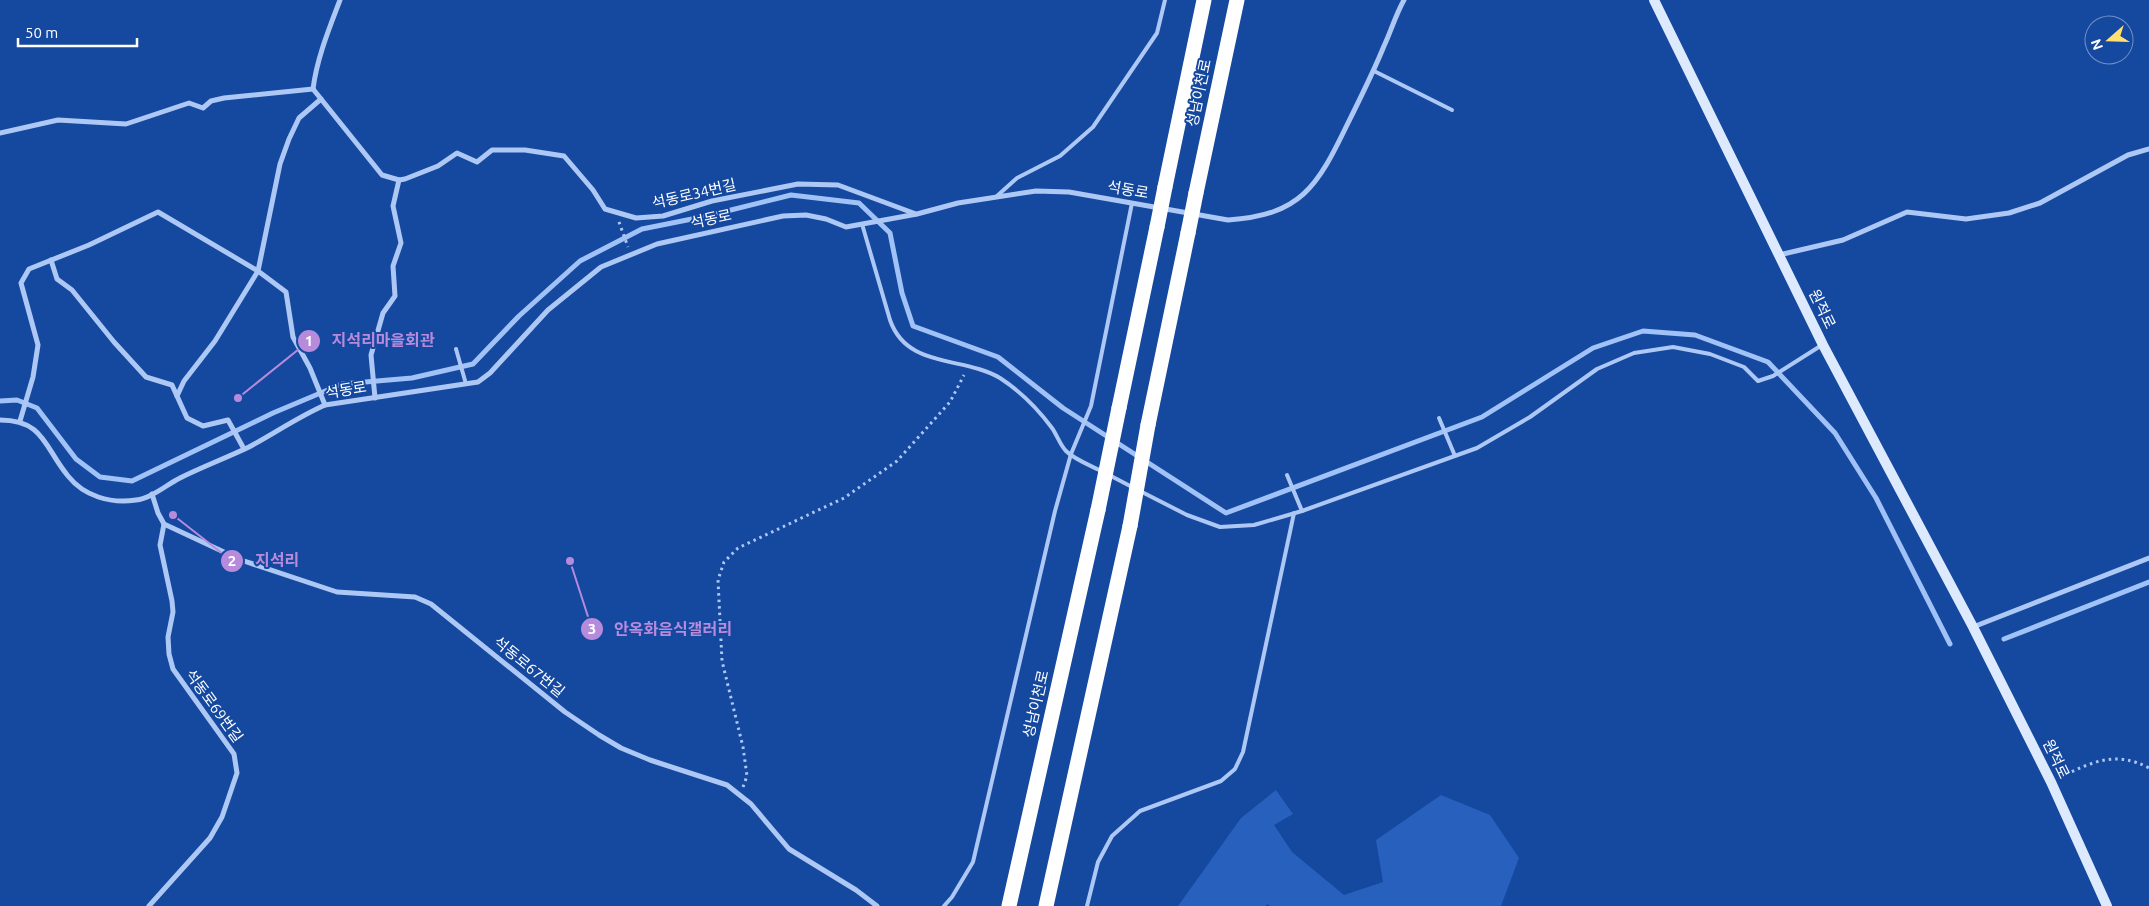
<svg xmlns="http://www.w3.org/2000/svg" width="2149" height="906" font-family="Ubuntu,'Noto Sans KR',sans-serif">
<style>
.green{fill:#2860bd}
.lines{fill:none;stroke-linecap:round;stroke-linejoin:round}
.stream{stroke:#a0c2f6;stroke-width:5}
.path{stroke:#adc8f4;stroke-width:3;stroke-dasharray:2.5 4;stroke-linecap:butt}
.lane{stroke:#adc8f4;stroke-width:4}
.street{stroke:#adc8f4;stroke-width:5}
.secondary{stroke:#dde9fd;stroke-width:10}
.highway{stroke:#fff;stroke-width:15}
.highway-bridge{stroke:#fff;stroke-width:15}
.labels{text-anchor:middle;stroke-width:4;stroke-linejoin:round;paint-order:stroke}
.street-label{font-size:15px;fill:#fff;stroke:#15489f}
.leader{fill:none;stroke:#b68bdc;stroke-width:2}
.callout-dot{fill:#b68bdc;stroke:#15489f;stroke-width:2}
.mark-label{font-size:15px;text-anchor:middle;font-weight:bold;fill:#fff}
.callout-label{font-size:16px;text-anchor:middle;font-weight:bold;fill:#b68bdc;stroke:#15489f;stroke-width:4;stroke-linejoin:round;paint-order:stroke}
</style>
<rect width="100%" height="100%" fill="#15489f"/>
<!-- green -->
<path class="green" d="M 1276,790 L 1293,814 L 1274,825 L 1292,852 L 1344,895 L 1383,882 L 1376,840 L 1441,795 L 1490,815 L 1519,858 L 1501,906 L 1270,906 L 1267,904 L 1266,906 L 1178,906 L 1241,818 Z"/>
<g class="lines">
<!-- stream -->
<g class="stream">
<path d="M 0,401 L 17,400 L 37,408 L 76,459 L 100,477 L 132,481 L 273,413 L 342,384 L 412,378 L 473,364 L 519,316 L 580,261 L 642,229 L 707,216 L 791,195 L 859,203 L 890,233 L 902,293 L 913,326 L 998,357 L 1063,408 L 1226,513 L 1482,417 L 1593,348 L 1643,331 L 1695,335 L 1768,362 L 1835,433 L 1876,498 L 1950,644"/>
<path d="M 2004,639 L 2149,582"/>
</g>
<!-- path -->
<g class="path">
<path d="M 619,222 L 628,247"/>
<path d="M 2060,777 C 2093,762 2115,750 2149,768"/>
<path d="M 743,787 L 747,776 L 743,747 L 722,661 L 718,580 L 724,562 L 738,548 L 844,498 L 897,461 L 950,402 L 964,375"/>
</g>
<!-- lane -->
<g class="lane">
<path d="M 1374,71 L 1452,110"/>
<path d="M 997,196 L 1017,178 L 1060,156 L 1093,127 L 1157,33 L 1165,0"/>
<path d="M 862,224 L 890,320 C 907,369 963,356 1000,378 C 1020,391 1038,409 1052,428 C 1057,435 1060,445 1066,451 C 1075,460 1092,466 1103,472"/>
<path d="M 456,349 L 466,384"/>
<path d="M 1439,418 L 1455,456"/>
<path d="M 1109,475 L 1134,488"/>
<path d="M 1287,475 L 1302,511"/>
<path d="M 1140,491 L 1187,515 L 1220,527 L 1254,525 L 1302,511 L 1477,448 L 1530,417 L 1597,369 L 1634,353 L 1673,347 L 1710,354 L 1744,367 L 1758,381 L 1773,376 L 1822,345"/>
<path d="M 944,906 L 952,897 L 973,862 L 1055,511 L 1071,454 L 1091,406 L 1132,203"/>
<path d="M 1087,906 L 1098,862 L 1112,836 L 1140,811 L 1221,781 L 1235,769 L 1243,752 L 1294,513"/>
</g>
<!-- street -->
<g class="street">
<path d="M 313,89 L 382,175 L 399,180 L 405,179 L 438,166 L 457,153 L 477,162 L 492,150 L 525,150 L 564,156 L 593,190 L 605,209 L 636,218 L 663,216 L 712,201 L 798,184 L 838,185 L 916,214"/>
<path d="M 313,89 C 317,58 329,29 340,0"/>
<path d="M 0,133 L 58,120 L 126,124 L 189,103 L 203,108 L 211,101 L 224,98 L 313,89"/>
<path d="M 1779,255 L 1843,240 L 1907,212 L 1966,219 L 2009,213 L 2040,203 L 2128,155 L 2149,149"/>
<path d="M 51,260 L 57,279 L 72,290 L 114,342 L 146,377 L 172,385 L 187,418 L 203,426 L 228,420 L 244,449"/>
<path d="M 177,396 L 184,381 L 215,341 L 258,271 L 280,164 L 289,139 L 299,118 L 321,99"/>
<path d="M 375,398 L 371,355 L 383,313 L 395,296 L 393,266 L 401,243 L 393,206 L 399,180"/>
<path d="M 0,420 C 44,420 44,447 68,476 C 84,496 110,504 136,500 C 152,498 166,485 180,478 C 202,467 226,458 249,447 C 275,433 298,417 325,405 L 478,382 L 490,373 L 548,310 L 601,267 L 657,244 L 783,216 L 806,215 L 826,219 L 846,227 L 917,214 L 958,203 L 1036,191 L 1069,192 L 1228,220 C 1301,215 1317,187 1347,125 C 1360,99 1373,73 1384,46 C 1391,31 1396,14 1404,0"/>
<path d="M 20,421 L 33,377 L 38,345 L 21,283 L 29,269 L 89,245 L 158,212 L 258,271 L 286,292 L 293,337 L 310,368 L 325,405"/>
<path d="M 152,494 L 158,513 L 164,524 L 241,560 L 337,592 L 415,597 L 431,604 L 565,712 L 599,735 L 621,748 L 650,760 L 727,785 L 751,804 L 789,849 L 856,890 L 877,906"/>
<path d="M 1973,627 L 2149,558"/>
<path d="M 149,906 L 210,838 L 222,817 L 237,773 L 234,754 L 173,669 L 169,654 L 168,637 L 173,612 L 172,601 L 160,545 L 164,524"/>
</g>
<!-- secondary -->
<path class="secondary" d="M 1654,0 L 1823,345 L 1973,627 L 2051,782 L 2107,906"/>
<!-- highway -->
<g class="highway">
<path d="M 1165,187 L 1204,0"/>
<path d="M 1196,193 L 1237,0"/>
<path d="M 1119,408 L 1157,227"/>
<path d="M 1148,425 L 1188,233"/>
<path d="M 1009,906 L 1098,510"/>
<path d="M 1046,906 L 1130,526"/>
</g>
<!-- highway-bridge -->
<g class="highway-bridge">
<path d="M 1157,227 L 1165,187"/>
<path d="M 1188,233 L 1196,193"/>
<path d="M 1098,510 L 1119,408"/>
<path d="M 1130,526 L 1148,425"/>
</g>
</g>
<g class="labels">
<!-- street labels -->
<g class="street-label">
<text transform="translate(1199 93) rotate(-78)" y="5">성남이천로</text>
<text transform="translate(1128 190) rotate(10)" y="5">석동로</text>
<text transform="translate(694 194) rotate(-13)" y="5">석동로34번길</text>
<text transform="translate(711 219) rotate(-12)" y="5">석동로</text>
<text transform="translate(1822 309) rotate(64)" y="5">원적로</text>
<text transform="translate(346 390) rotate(-9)" y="5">석동로</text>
<text transform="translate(529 667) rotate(39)" y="5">석동로67번길</text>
<text transform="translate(1036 704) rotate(-77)" y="5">성남이천로</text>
<text transform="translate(214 706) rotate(54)" y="5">석동로69번길</text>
<text transform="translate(2056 759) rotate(64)" y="5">원적로</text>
</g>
</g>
<!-- callouts -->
<path class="leader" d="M238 398L309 341M173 515L232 561M570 561L592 629"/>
<g class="callout-dot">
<circle cx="238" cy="398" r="5"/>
<circle cx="173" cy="515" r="5"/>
<circle cx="570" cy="561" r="5"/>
<circle cx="309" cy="341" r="12"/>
<circle cx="232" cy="561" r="12"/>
<circle cx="592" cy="629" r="12"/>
</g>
<g class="mark-label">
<text x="309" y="346">1</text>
<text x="232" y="566">2</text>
<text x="592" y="634">3</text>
</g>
<g class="callout-label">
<text x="383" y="346">지석리마을회관</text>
<text x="277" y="566">지석리</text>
<text x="673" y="635">안옥화음식갤러리</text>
</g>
<!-- north arrow -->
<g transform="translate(2109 40) rotate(250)"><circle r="24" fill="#15489f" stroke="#7391c5"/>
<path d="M0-4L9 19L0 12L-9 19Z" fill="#ffe070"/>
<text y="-8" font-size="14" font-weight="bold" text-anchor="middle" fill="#ffffff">N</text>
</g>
<!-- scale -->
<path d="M18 38v8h119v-8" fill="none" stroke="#ffffff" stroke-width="2.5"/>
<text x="25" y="38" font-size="15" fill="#ffffff" stroke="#15489f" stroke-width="4" paint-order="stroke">50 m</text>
</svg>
